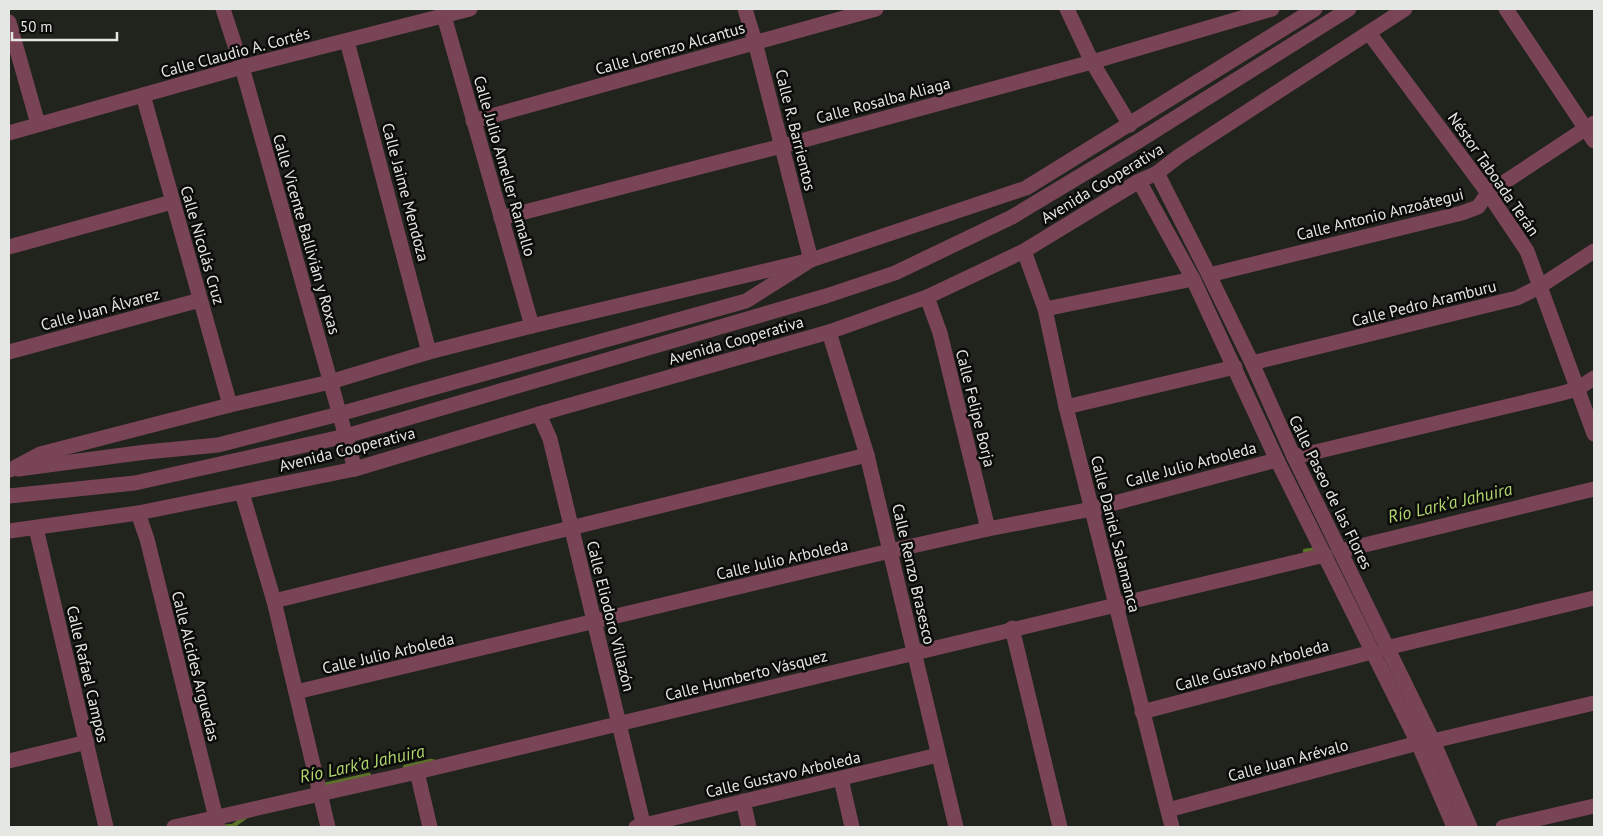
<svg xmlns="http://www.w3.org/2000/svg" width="1603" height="836" font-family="'PT Sans',sans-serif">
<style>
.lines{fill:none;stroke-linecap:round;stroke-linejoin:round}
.stream{stroke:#5b7328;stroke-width:4.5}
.minor{stroke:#784456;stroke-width:15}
.tertiary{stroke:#784456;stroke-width:15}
.labels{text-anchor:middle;stroke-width:5;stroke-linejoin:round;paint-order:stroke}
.street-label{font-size:16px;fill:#e5e7e3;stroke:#0b0c09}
.water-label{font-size:18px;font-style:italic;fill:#b0d46e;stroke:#0b0c09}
</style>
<rect width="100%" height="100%" fill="#21231d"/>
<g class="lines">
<!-- stream -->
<g class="stream">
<path d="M 1305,551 L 1318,549"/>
<path d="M 405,767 L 431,761 L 434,762"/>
<path d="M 320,786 L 369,775"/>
<path d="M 221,827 L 233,826 L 248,815"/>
</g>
<!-- minor -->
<g class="minor">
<path d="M 1067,9 L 1092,62 L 1130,125"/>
<path d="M 1506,9 L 1594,141"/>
<path d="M 444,16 L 532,326"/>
<path d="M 9,22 L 38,124"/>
<path d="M 347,41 L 429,352"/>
<path d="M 143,95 L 230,405"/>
<path d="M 473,121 L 876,9"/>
<path d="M 9,133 L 242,67 L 470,9"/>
<path d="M 501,218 L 782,146 L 1092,62 L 1272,9"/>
<path d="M 9,247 L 172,202"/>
<path d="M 1209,275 L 1462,213 L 1478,207 L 1488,193 L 1594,123"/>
<path d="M 927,297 L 940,333 L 988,529"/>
<path d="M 1045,309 L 1193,279"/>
<path d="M 829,332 L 867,455 L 956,827"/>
<path d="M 9,352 L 200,300"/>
<path d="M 1252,363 L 1517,298 L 1539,287 L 1594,251"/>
<path d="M 1066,407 L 1235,367"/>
<path d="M 539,414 L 550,439 L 644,827"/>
<path d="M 1294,457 L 1559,394 L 1577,389 L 1594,378"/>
<path d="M 18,469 L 146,452 L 218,445 L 339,414 L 746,301 L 811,260 L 755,42 L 745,9"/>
<path d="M 10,470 L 40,454 L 230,405 L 330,382 L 429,352 L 532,326 L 811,260 L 1026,188 L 1315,9"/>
<path d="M 242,493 L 274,601 L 328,827"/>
<path d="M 138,513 L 147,539 L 218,826"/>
<path d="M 36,528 L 106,827"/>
<path d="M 1340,551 L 1594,489"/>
<path d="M 274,601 L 867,455"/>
<path d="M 1012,628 L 1060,827"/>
<path d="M 1386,648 L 1594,598"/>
<path d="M 296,692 L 890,551 L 988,529 L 1092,509 L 1277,460"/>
<path d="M 1142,712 L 1372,652"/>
<path d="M 1433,741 L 1594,703"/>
<path d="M 9,761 L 87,742"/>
<path d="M 417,772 L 430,827"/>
<path d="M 841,779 L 852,827"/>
<path d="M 743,801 L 749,827"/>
<path d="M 1168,810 L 1418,743"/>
<path d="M 174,827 L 417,772 L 1325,555"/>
<path d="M 636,827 L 938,755"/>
<path d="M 1503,827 L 1594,806"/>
</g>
<!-- tertiary -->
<g class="tertiary">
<path d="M 223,9 L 242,67 L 355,469"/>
<path d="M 1369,33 L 1488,193 L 1527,251 L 1594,434"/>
<path d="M 1157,173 L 1209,275 L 1252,363 L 1294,457 L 1433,741 L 1470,827"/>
<path d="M 1139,181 L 1193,279 L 1277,460 L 1418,743 L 1454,827"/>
<path d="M 1024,251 L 1045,309 L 1066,407 L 1172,827"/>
<path d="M 9,496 L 135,483 L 346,436 L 826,296 L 895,273 L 1012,217 L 1140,140 L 1349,9"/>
<path d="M 9,531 L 138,513 L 355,469 L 539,414 L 829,332 L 927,297 L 1024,251 L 1139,181 L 1157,173 L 1179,156 L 1405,9"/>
</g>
</g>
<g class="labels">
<!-- street labels -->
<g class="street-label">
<text transform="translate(670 48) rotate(-16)" y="6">Calle Lorenzo Alcantus</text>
<text transform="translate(235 52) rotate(-15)" y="6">Calle Claudio A. Cortés</text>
<text transform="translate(883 100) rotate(-15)" y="6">Calle Rosalba Aliaga</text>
<text transform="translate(796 130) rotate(76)" y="6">Calle R. Barrientos</text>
<text transform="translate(505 166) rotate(74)" y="6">Calle Julio Ameller Ramallo</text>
<text transform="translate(1494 174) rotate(55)" y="6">Néstor Taboada Terán</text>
<text transform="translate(1102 183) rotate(-31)" y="6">Avenida Cooperativa</text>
<text transform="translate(406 192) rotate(75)" y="6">Calle Jaime Mendoza</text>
<text transform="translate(1380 214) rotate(-14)" y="6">Calle Antonio Anzoátegui</text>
<text transform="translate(307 234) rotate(74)" y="6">Calle Vicente Ballivián y Roxas</text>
<text transform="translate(203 245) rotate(74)" y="6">Calle Nicolás Cruz</text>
<text transform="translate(1424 303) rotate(-14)" y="6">Calle Pedro Aramburu</text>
<text transform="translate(100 309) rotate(-15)" y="6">Calle Juan Álvarez</text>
<text transform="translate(736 340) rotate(-16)" y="6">Avenida Cooperativa</text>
<text transform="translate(976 408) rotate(76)" y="6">Calle Felipe Borja</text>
<text transform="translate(347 449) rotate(-14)" y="6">Avenida Cooperativa</text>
<text transform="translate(1191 464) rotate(-15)" y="6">Calle Julio Arboleda</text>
<text transform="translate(1331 492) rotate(64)" y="6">Calle Paseo de las Flores</text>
<text transform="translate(1116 534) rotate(76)" y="6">Calle Daniel Salamanca</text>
<text transform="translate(782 559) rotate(-13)" y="6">Calle Julio Arboleda</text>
<text transform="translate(914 574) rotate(77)" y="6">Calle Renzo Brasesco</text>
<text transform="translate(611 616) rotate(76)" y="6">Calle Eliodoro Villazón</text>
<text transform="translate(388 653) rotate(-13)" y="6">Calle Julio Arboleda</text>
<text transform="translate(1252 665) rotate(-15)" y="6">Calle Gustavo Arboleda</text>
<text transform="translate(196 666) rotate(76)" y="6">Calle Alcides Arguedas</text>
<text transform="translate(88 674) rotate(77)" y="6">Calle Rafael Campos</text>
<text transform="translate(746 675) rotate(-14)" y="6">Calle Humberto Vásquez</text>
<text transform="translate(1288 760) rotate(-15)" y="6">Calle Juan Arévalo</text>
<text transform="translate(783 774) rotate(-13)" y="6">Calle Gustavo Arboleda</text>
</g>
<!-- water labels -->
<g class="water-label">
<text transform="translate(1450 503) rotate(-13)" y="6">Río Lark’a Jahuira</text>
<text transform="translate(362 764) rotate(-12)" y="6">Río Lark’a Jahuira</text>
</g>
</g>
<!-- border -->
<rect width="1603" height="836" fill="none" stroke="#e5e7e3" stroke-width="20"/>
<!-- scale -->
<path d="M12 32v8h105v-8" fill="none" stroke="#e5e7e3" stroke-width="2.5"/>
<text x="20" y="32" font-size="15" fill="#e5e7e3" stroke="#0b0c09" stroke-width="4" paint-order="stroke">50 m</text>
</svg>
